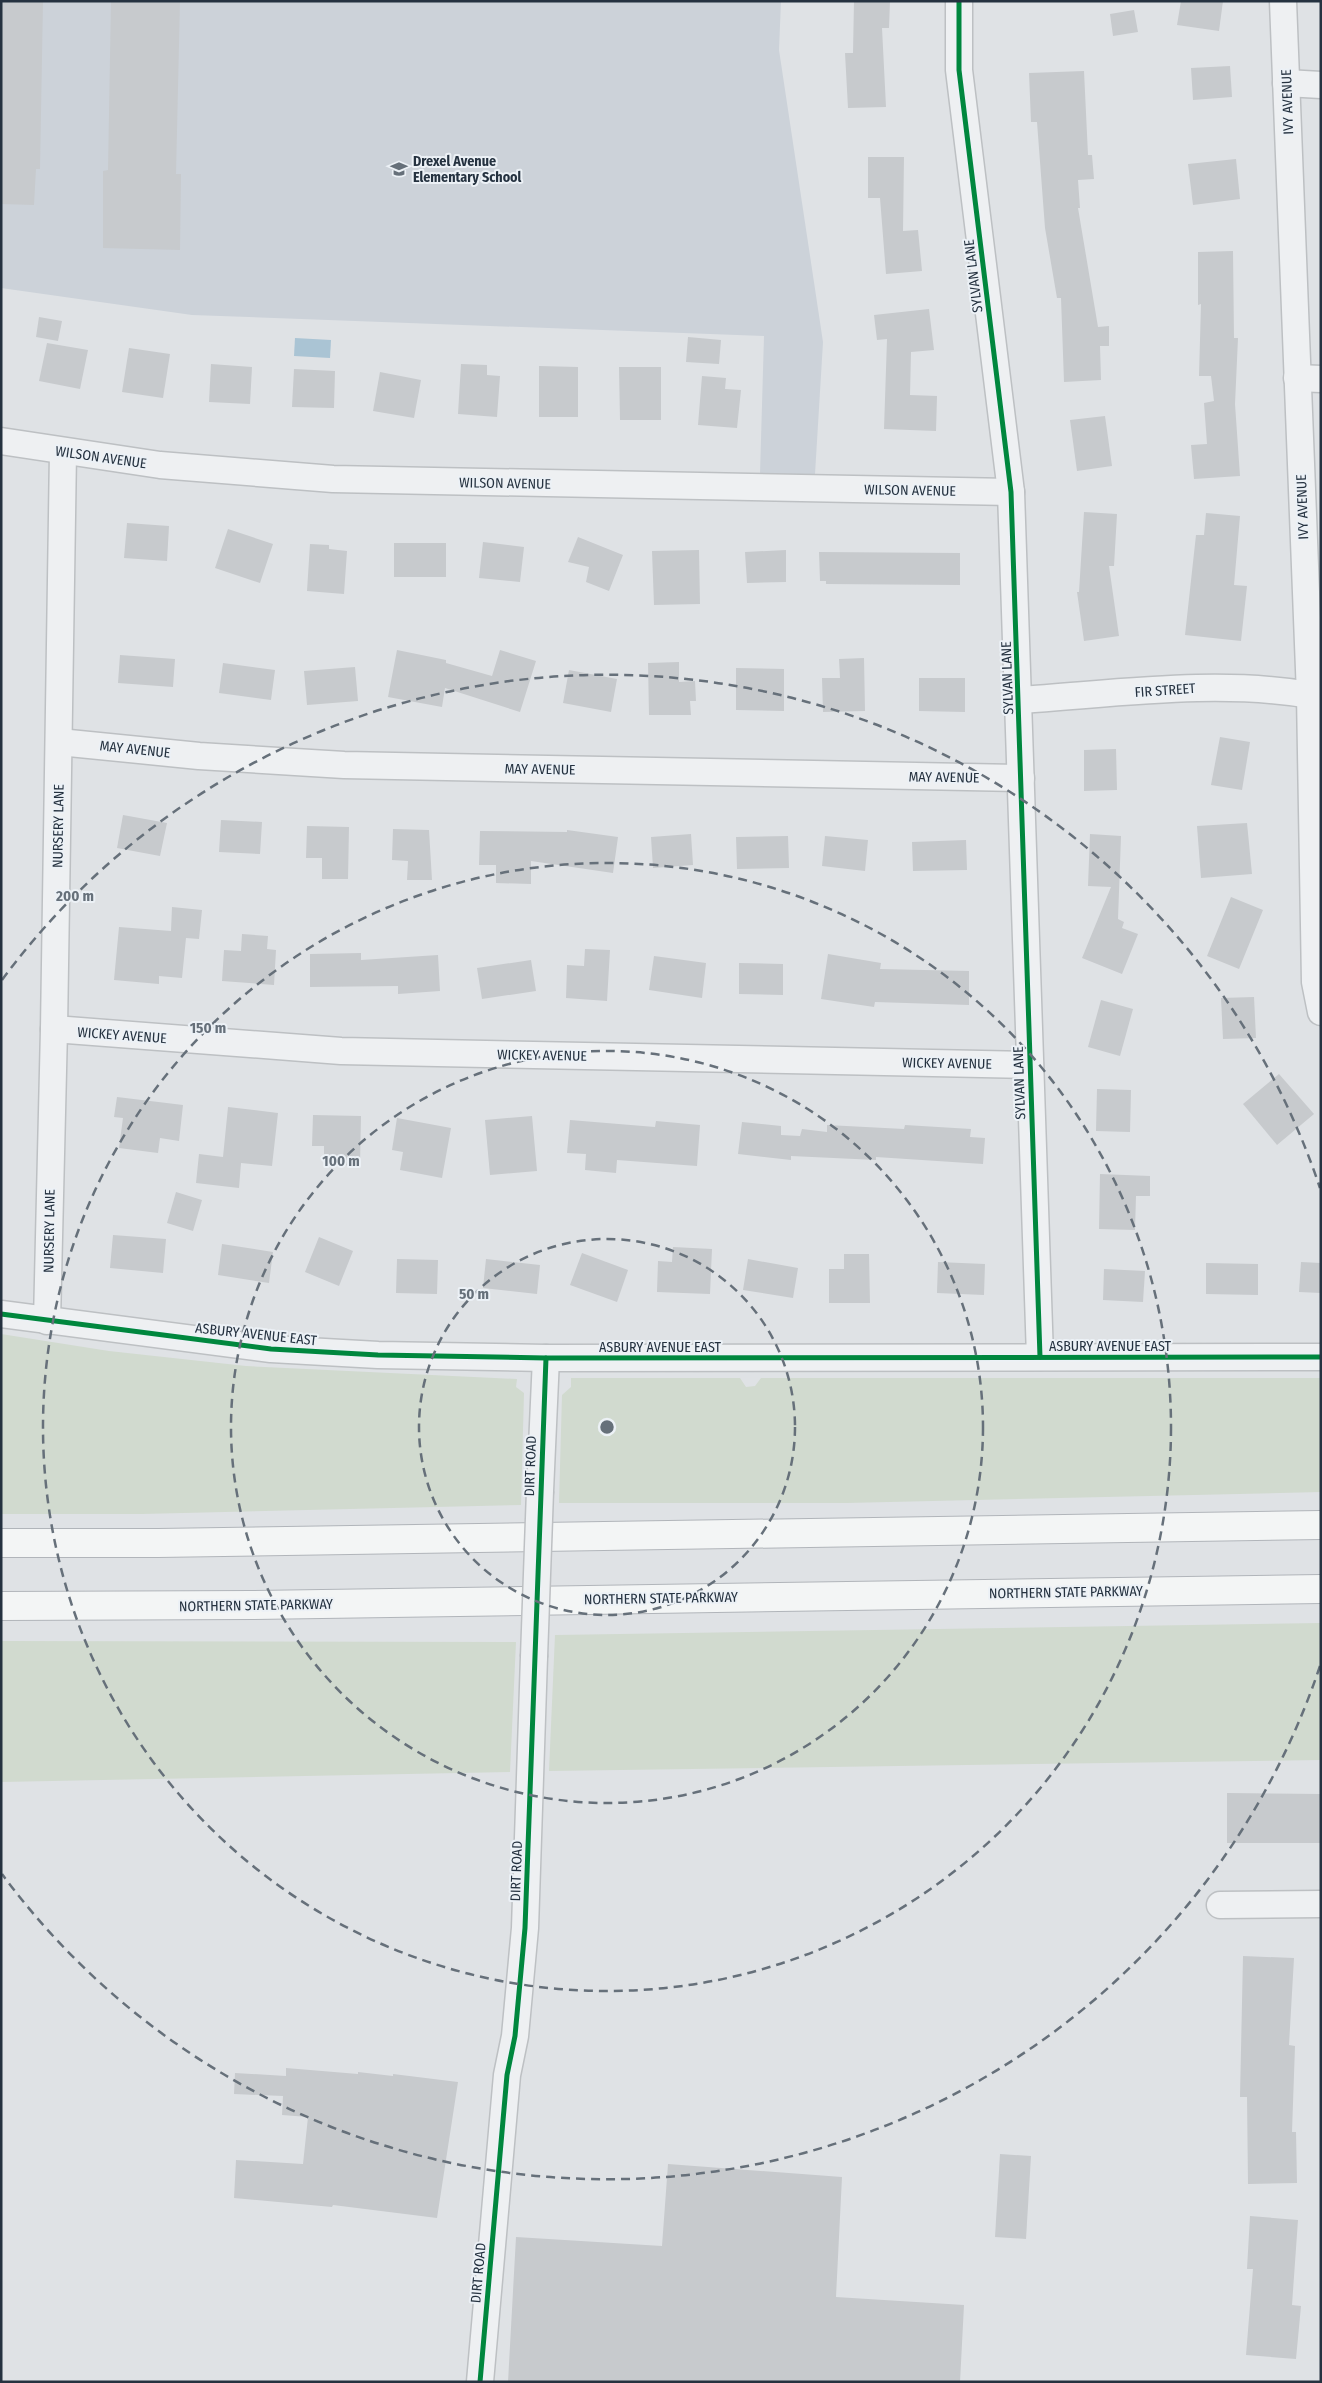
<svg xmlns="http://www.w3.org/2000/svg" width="1322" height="2383" font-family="'Fira Sans Condensed',sans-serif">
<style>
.built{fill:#ccd2d9}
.green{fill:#d1dacf}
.water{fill:#aac4d4}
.building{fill:#c7cacd}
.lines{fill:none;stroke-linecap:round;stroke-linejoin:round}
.street-casing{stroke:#bdc0c3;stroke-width:29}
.highway-casing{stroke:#b1b5ba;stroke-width:30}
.street{stroke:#eef0f2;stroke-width:26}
.highway{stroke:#f3f5f5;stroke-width:28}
.street-bridge-casing{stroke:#bdc0c3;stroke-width:29;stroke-linecap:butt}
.street-bridge{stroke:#eef0f2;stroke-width:26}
.cycleway-casing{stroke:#ecf1f6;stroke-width:8}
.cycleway{stroke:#00873e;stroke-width:5}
.ring{fill:none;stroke:#66707a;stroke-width:2.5;stroke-dasharray:9 6}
.labels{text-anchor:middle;stroke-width:4;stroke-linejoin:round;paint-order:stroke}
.street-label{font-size:14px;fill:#253240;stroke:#ecf1f6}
.poi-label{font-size:14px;font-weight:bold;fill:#253240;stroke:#ecf1f6;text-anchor:start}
.centre{fill:#66707a;stroke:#ecf1f6;stroke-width:2.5}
.ring-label{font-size:15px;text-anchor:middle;font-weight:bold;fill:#66707a;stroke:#ecf1f6;stroke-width:4;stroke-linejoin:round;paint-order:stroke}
</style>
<rect width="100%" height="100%" fill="#dfe2e5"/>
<!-- built -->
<path class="built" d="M 1,1 L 781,1 L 779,50 L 823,342 L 815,474 L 760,474 L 764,336 L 192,315 L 1,288 Z"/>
<!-- green -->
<g class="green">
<path d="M 1,1334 L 109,1351 L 246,1366 L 517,1379 L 516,1387 L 524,1393 L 521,1505 L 142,1514 L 1,1514 Z"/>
<path d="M 571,1378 L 740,1378 L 746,1387 L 755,1386 L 761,1378 L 1321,1378 L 1321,1492 L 847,1503 L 559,1503 L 562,1395 L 571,1387 Z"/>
<path d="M 1321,1623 L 1321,1760 L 549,1771 L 555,1635 Z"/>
<path d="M 1,1641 L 516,1642 L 510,1772 L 1,1782 Z"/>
</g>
<!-- water -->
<path class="water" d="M 295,338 L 331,340 L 330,358 L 294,356 Z"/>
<!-- building -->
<g class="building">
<path d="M 1,1 L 43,1 L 40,169 L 36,169 L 34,205 L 1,204 Z"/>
<path d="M 111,1 L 180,1 L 176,174 L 181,174 L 180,250 L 103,248 L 103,171 L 108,170 Z"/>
<path d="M 854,1 L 890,1 L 889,28 L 882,28 L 886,107 L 848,108 L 845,53 L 853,53 Z"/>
<path d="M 1181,1 L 1223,1 L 1219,31 L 1177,25 Z"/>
<path d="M 1134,10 L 1138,32 L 1113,36 L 1110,14 Z"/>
<path d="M 1230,66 L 1232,97 L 1193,100 L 1191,68 Z"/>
<path d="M 1084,71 L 1088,155 L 1092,155 L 1094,179 L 1078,180 L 1080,208 L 1078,208 L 1098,327 L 1109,326 L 1109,346 L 1100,346 L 1101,380 L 1064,382 L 1061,298 L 1057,298 L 1045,228 L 1037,122 L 1031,122 L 1029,73 Z"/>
<path d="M 868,157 L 904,157 L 903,231 L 918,230 L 922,271 L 886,274 L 880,198 L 868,198 Z"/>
<path d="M 1236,159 L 1240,199 L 1193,205 L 1188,164 Z"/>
<path d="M 1233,251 L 1234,338 L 1238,338 L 1235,404 L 1240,476 L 1194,479 L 1191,445 L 1207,444 L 1204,403 L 1214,401 L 1211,376 L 1199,376 L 1201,304 L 1198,305 L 1198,252 Z"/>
<path d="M 929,309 L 934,350 L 911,352 L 910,395 L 937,396 L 936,431 L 884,429 L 887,339 L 877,340 L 874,315 Z"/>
<path d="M 39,317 L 62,321 L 58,341 L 36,337 Z"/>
<path d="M 688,337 L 721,340 L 719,364 L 686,362 Z"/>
<path d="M 47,343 L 88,350 L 80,389 L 39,381 Z"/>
<path d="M 129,348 L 170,354 L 163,398 L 122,392 Z"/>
<path d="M 211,364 L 252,367 L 250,404 L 209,402 Z"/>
<path d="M 461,364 L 487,365 L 487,375 L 500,376 L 497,417 L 458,414 Z"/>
<path d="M 539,366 L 578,367 L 578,417 L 539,417 Z"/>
<path d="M 619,367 L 661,367 L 661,420 L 620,420 Z"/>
<path d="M 294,369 L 335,371 L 334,408 L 292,407 Z"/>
<path d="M 380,372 L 421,380 L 414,418 L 373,411 Z"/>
<path d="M 702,376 L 726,378 L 725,389 L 741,390 L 737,428 L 698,425 Z"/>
<path d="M 1105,416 L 1112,466 L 1077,471 L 1070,420 Z"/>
<path d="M 1084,512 L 1117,514 L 1114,566 L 1109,566 L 1119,636 L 1084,641 L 1077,592 L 1079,592 Z"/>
<path d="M 1206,513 L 1240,516 L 1234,585 L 1247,586 L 1241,641 L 1185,635 L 1196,535 L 1204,535 Z"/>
<path d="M 127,523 L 169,526 L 167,561 L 124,558 Z"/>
<path d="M 228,529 L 273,544 L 260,583 L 215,568 Z"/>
<path d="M 578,537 L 623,555 L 609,591 L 586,582 L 589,567 L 568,562 Z"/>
<path d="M 483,542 L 524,547 L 520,582 L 479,578 Z"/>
<rect x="394" y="543" width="52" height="34"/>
<path d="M 310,544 L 329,545 L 329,549 L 347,551 L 344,594 L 307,591 Z"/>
<path d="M 699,550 L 700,604 L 654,605 L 652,551 Z"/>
<path d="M 786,550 L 786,582 L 747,583 L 745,552 Z"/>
<path d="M 819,552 L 960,553 L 960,585 L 826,584 L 826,581 L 820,581 Z"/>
<path d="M 397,650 L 446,660 L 446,663 L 492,676 L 500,650 L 536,661 L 520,712 L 445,688 L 442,707 L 388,697 Z"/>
<path d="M 120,655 L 175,659 L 173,687 L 118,683 Z"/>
<path d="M 864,658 L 865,711 L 823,712 L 822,678 L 840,678 L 839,659 Z"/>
<path d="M 679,662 L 679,682 L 695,681 L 696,701 L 690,701 L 691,715 L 649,715 L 648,663 Z"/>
<path d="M 223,663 L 275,670 L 271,700 L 219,693 Z"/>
<path d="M 355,667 L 358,701 L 307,705 L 304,671 Z"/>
<path d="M 736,668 L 784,669 L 784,711 L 736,710 Z"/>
<path d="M 569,670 L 617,679 L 611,712 L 563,703 Z"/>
<path d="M 919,678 L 965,678 L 965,712 L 919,711 Z"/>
<path d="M 1220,737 L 1250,742 L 1242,790 L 1211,785 Z"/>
<path d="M 1116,749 L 1117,790 L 1084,791 L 1084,750 Z"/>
<path d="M 123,815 L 167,823 L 160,856 L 117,848 Z"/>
<path d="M 221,820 L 262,822 L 260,854 L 219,852 Z"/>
<path d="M 1247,823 L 1252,874 L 1201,878 L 1197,826 Z"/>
<path d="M 307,826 L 349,827 L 348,879 L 322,879 L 322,858 L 306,858 Z"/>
<path d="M 393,829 L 429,830 L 432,880 L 407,880 L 408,861 L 392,860 Z"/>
<path d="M 567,830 L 618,837 L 613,873 L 531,861 L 531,884 L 496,883 L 496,865 L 479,865 L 480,831 L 567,832 Z"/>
<path d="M 691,834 L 693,865 L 653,868 L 651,837 Z"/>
<path d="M 1090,834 L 1121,836 L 1118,919 L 1124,922 L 1122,928 L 1138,934 L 1122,974 L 1082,958 L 1111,887 L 1088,886 Z"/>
<path d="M 788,836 L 789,868 L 737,869 L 736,837 Z"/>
<path d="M 825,836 L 868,840 L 865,871 L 822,866 Z"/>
<path d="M 966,840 L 967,870 L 913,871 L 912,842 Z"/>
<path d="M 1231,897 L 1263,910 L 1239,969 L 1207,956 Z"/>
<path d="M 172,907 L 202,910 L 199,939 L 186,938 L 182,978 L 159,976 L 159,984 L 114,980 L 119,927 L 171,931 Z"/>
<path d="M 242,934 L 268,936 L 267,949 L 276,950 L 274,985 L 222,981 L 224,950 L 241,951 Z"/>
<path d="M 585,949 L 610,950 L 607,1001 L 566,998 L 567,965 L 584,966 Z"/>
<path d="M 361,953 L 361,960 L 438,955 L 440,991 L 398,994 L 398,986 L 310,987 L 310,954 Z"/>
<path d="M 828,954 L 881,963 L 880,969 L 969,971 L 969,1005 L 875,1002 L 874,1007 L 821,999 Z"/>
<path d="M 654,956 L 706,963 L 702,998 L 649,990 Z"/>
<path d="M 531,960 L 536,991 L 482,999 L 477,968 Z"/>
<path d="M 739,963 L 783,964 L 783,995 L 739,994 Z"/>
<path d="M 1254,997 L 1256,1038 L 1223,1039 L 1221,998 Z"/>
<path d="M 1101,1000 L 1133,1009 L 1120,1056 L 1088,1047 Z"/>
<path d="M 1279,1074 L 1314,1114 L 1277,1145 L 1243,1104 Z"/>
<path d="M 1097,1089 L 1131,1090 L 1130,1132 L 1096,1131 Z"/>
<path d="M 117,1097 L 183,1105 L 179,1141 L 160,1138 L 158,1153 L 119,1148 L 123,1118 L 114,1117 Z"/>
<path d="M 228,1107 L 278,1113 L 272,1166 L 241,1163 L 239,1188 L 196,1183 L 199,1154 L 223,1157 Z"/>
<path d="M 313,1115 L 361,1116 L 360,1165 L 324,1166 L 324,1146 L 312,1146 Z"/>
<path d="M 532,1116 L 537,1171 L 490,1175 L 485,1120 Z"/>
<path d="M 397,1118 L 451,1128 L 442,1178 L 400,1170 L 403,1152 L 392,1150 Z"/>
<path d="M 570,1120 L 655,1127 L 656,1121 L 700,1125 L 697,1166 L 617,1160 L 616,1173 L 585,1170 L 586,1154 L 567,1153 Z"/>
<path d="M 742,1122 L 781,1126 L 781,1135 L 800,1136 L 802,1129 L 827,1132 L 827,1125 L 904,1129 L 905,1125 L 971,1129 L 970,1137 L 985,1138 L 983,1164 L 876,1157 L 876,1160 L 791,1156 L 791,1160 L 738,1154 Z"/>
<path d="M 1100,1174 L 1150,1176 L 1150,1196 L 1136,1196 L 1135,1230 L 1099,1229 Z"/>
<path d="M 176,1192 L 202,1200 L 193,1231 L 167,1223 Z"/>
<path d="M 113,1235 L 166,1239 L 163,1273 L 110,1268 Z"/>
<path d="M 319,1237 L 353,1251 L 339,1286 L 305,1272 Z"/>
<path d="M 222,1244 L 273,1252 L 269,1283 L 218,1275 Z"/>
<path d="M 673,1247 L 712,1249 L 710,1294 L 657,1292 L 658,1261 L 672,1262 Z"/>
<path d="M 582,1253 L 628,1270 L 617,1302 L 570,1285 Z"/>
<path d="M 844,1254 L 869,1254 L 870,1303 L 829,1303 L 829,1269 L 844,1269 Z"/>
<path d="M 397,1259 L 438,1260 L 437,1294 L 396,1293 Z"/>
<path d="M 486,1259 L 540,1265 L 537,1294 L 483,1288 Z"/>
<path d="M 748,1259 L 798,1268 L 793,1298 L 743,1290 Z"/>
<path d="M 938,1262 L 985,1264 L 984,1295 L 937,1293 Z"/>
<path d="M 1301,1262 L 1321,1263 L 1321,1293 L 1299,1292 Z"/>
<path d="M 1206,1263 L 1258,1264 L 1258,1295 L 1206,1294 Z"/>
<path d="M 1104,1269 L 1145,1271 L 1143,1302 L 1103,1300 Z"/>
<path d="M 1227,1793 L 1321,1794 L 1321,1843 L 1227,1843 Z"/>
<path d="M 1243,1956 L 1294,1958 L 1289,2045 L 1295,2046 L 1292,2132 L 1296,2132 L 1297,2183 L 1248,2184 L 1247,2097 L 1240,2097 Z"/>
<path d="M 286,2068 L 358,2074 L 358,2072 L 393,2076 L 393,2074 L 458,2082 L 437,2218 L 333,2205 L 332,2207 L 234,2198 L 236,2160 L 303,2164 L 308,2117 L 282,2115 L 283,2096 L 234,2094 L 235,2073 L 286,2076 Z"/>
<path d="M 1000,2154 L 1031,2156 L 1026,2239 L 995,2237 Z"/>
<path d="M 668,2164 L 842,2177 L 836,2297 L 964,2305 L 960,2382 L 508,2382 L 516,2237 L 662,2246 Z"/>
<path d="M 1250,2216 L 1298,2220 L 1292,2305 L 1301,2306 L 1296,2359 L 1246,2355 L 1253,2269 L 1247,2269 Z"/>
</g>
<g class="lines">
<!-- street casing -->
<g class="street-casing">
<g id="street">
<path d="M 959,1 L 959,70 L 1011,492 L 1040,1357"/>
<path d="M 1283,1 L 1310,695 L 1315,982 L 1321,1012"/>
<path d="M 1286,83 L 1321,85"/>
<path d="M 1297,378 L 1321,379"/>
<path d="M 1,441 L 160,465 L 333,479 L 1011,492"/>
<path d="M 1019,700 C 1114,694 1216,679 1310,695"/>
<path d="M 59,742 L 199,756 L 344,765 L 1021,778"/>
<path d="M 54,1029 L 341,1051 L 1030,1065"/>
<path d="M 1,1314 L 271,1349 L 378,1355 L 546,1358 L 1321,1357"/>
<path d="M 47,1321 L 54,1029 L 63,452"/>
<path d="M 540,1491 L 546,1358"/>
<path d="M 1220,1905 L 1321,1904"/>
<path d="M 480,2382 L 507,2075 L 515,2036 L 525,1928 L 534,1657"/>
</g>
</g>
<!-- highway casing -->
<g class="highway-casing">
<g id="highway">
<path d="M 1,1543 L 158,1543 L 1321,1525"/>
<path d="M 1,1606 L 252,1605 L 1321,1589"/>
</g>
</g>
<!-- street -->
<use href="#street" class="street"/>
<!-- highway -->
<use href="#highway" class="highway"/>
<!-- street-bridge casing -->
<g class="street-bridge-casing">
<path id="street-bridge" d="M 534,1657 L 540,1491"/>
</g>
<!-- street-bridge -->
<use href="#street-bridge" class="street-bridge"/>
<!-- cycleway casing -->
<g class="cycleway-casing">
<g id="cycleway">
<path d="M 959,1 L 959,70 L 1011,492 L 1040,1357"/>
<path d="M 1,1314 L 271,1349 L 378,1355 L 546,1358 L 1321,1357"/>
<path d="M 480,2382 L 507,2075 L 515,2036 L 525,1928 L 546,1358"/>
</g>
</g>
<!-- cycleway -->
<use href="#cycleway" class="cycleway"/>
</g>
<!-- distance rings -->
<g class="ring">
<circle cx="607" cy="1427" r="188"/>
<circle cx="607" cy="1427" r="376"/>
<circle cx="607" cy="1427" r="564"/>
<path d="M1320 1666A752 752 0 0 1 2 1874M2 980A752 752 0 0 1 1320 1188"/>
</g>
<!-- icons -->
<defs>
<g id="school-bare" transform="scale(1.35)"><path d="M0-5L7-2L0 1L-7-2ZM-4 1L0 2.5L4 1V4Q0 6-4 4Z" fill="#66707a" stroke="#ecf1f6" stroke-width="2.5" paint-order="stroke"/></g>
</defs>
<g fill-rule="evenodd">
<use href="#school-bare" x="399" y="169"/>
</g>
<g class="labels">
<!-- street labels -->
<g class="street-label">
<text transform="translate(1287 102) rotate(-92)" y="5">IVY AVENUE</text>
<text transform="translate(973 276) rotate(-97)" y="5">SYLVAN LANE</text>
<text transform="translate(101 457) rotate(8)" y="5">WILSON AVENUE</text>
<text transform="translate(505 483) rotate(1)" y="5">WILSON AVENUE</text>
<text transform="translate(910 490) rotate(1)" y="5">WILSON AVENUE</text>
<text transform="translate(1302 507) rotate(-92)" y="5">IVY AVENUE</text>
<text transform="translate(1007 678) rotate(-92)" y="5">SYLVAN LANE</text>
<text transform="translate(1165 690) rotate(-4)" y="5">FIR STREET</text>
<text transform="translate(135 749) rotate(6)" y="5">MAY AVENUE</text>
<text transform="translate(540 769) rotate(1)" y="5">MAY AVENUE</text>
<text transform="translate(944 777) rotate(1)" y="5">MAY AVENUE</text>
<text transform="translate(58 826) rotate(-89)" y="5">NURSERY LANE</text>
<text transform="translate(122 1035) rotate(4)" y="5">WICKEY AVENUE</text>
<text transform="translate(542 1055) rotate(1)" y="5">WICKEY AVENUE</text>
<text transform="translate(947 1063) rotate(1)" y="5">WICKEY AVENUE</text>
<text transform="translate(1019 1083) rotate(-92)" y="5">SYLVAN LANE</text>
<text transform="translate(49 1231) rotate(-89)" y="5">NURSERY LANE</text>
<text transform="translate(256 1334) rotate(6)" y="5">ASBURY AVENUE EAST</text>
<text x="1110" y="1351">ASBURY AVENUE EAST</text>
<text x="660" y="1352">ASBURY AVENUE EAST</text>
<text transform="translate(530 1466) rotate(-88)" y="5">DIRT ROAD</text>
<text transform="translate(1066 1592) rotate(-1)" y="5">NORTHERN STATE PARKWAY</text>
<text transform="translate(661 1598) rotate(-1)" y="5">NORTHERN STATE PARKWAY</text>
<text transform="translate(256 1605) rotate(-1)" y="5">NORTHERN STATE PARKWAY</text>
<text transform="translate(516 1871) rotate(-88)" y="5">DIRT ROAD</text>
<text transform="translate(478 2273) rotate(-85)" y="5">DIRT ROAD</text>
</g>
<!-- poi labels -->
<g class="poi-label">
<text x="413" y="166">Drexel Avenue<tspan x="413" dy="16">Elementary School</tspan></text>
</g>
</g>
<circle cx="607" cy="1427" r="8" class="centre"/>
<g class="ring-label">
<text x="75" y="901">200 m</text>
<text x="208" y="1033">150 m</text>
<text x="341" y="1166">100 m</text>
<text x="474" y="1299">50 m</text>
</g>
<!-- border -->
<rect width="1322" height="2383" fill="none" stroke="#253240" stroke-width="5"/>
</svg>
